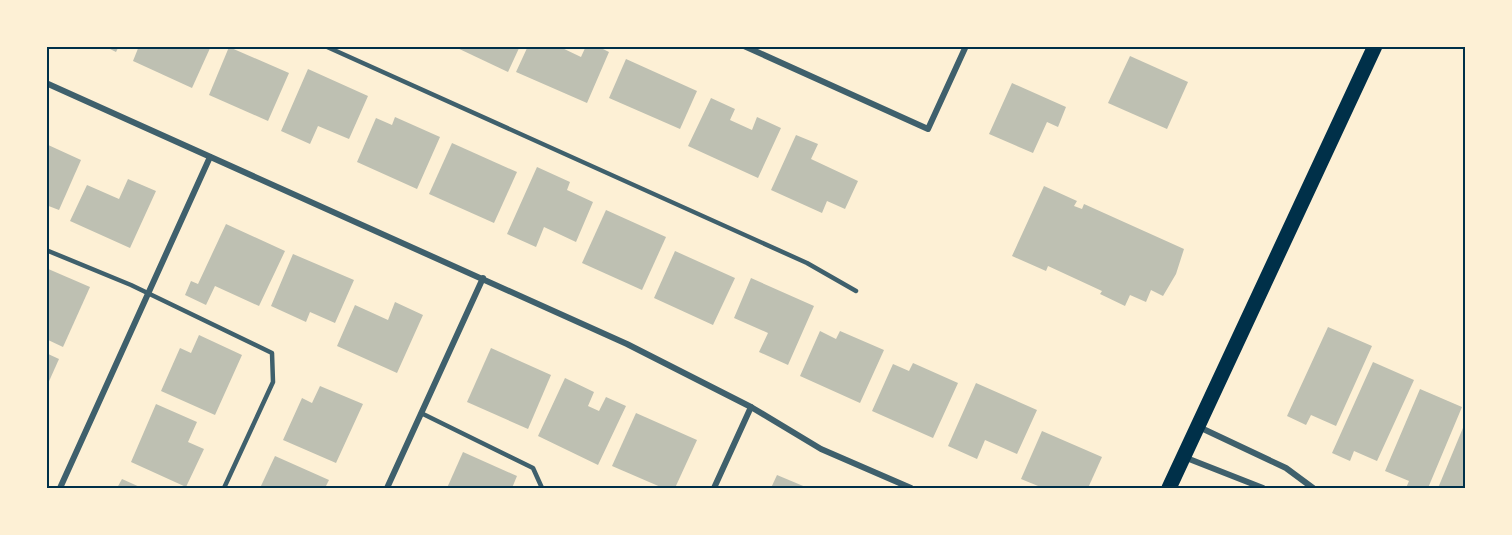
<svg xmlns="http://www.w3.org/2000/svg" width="1512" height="535" font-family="'IBM Plex Sans',sans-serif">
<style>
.building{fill:#bec0b2}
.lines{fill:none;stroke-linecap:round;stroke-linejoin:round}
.service{stroke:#3f606c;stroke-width:4.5}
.minor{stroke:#3f606c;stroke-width:6}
.primary{stroke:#003049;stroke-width:15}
.neatline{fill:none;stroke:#003049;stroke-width:2}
</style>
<rect width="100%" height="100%" fill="#fdf0d5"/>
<!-- building -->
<g class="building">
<path d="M 104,46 L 119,46 L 116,52 Z"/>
<path d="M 139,46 L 211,46 L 192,88 L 133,61 Z"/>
<path d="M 453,46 L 520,46 L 508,72 Z"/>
<path d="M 528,46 L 558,46 L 581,57 L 586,46 L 597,46 L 609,52 L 587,103 L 516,72 Z"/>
<path d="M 229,47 L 289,73 L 268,121 L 209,95 Z"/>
<path d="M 1130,56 L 1188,82 L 1167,129 L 1108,103 Z"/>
<path d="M 626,59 L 697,91 L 680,129 L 609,98 Z"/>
<path d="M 308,69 L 368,96 L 349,139 L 318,126 L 310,144 L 281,131 Z"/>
<path d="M 1012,83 L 1066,107 L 1058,127 L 1047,122 L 1033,153 L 989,134 Z"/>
<path d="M 711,98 L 735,109 L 730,120 L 752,130 L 757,117 L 781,128 L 758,178 L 688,146 Z"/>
<path d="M 395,117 L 440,137 L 417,189 L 357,162 L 376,118 L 392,125 Z"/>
<path d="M 796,135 L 818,144 L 811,159 L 858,181 L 845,209 L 827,201 L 822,213 L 771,190 Z"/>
<path d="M 452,143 L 517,172 L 494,223 L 429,194 Z"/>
<path d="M 46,144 L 81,160 L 59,210 L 46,205 Z"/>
<path d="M 537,167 L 570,182 L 567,190 L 593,202 L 576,242 L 544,227 L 536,247 L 507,234 Z"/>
<path d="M 128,179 L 156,191 L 130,248 L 70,221 L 87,185 L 119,199 Z"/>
<path d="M 1044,186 L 1077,201 L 1074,206 L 1082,209 L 1084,204 L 1184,249 L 1176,274 L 1163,296 L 1151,290 L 1146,302 L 1130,295 L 1125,306 L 1100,294 L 1102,291 L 1048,266 L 1046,271 L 1012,256 Z"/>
<path d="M 606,210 L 666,237 L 642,290 L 582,263 Z"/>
<path d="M 226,224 L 285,251 L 259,306 L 215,286 L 206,305 L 185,295 L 191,281 L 198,284 Z"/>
<path d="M 675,251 L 735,278 L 713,325 L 654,298 Z"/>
<path d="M 293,254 L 354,280 L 335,323 L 310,312 L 306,322 L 271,306 Z"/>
<path d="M 46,268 L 90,287 L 63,347 L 46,339 Z"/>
<path d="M 751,278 L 814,306 L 788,365 L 759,352 L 768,333 L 734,318 Z"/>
<path d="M 395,302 L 423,315 L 397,373 L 337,346 L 355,305 L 388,320 Z"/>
<path d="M 1328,327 L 1372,346 L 1336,426 L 1311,415 L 1306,425 L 1287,416 Z"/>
<path d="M 820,331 L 836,339 L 840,331 L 884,350 L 860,403 L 800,376 Z"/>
<path d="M 199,335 L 242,355 L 215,415 L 161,391 L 180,348 L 191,353 Z"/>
<path d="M 491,348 L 551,375 L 528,429 L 467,402 Z"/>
<path d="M 46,353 L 59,359 L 46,388 Z"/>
<path d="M 1373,362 L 1414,380 L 1377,461 L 1354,451 L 1350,461 L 1332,453 Z"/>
<path d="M 913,363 L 958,383 L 933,438 L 872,411 L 893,364 L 909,371 Z"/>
<path d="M 565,378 L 594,392 L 588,406 L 599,411 L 606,397 L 626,406 L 598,465 L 538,436 Z"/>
<path d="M 976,383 L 1037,410 L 1017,454 L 985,440 L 977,459 L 948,446 Z"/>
<path d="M 320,386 L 363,404 L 336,463 L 283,440 L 302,398 L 312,403 Z"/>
<path d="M 1420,389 L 1462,407 L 1428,488 L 1406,488 L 1409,481 L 1385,471 Z"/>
<path d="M 156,404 L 197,422 L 188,442 L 204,449 L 186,487 L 131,462 Z"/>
<path d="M 636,413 L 697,440 L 675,488 L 663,488 L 612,466 Z"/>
<path d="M 1465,423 L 1466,484 L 1464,488 L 1438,488 Z"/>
<path d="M 1042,431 L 1102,457 L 1088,488 L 1043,488 L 1021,479 Z"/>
<path d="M 463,452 L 517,476 L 512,488 L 447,488 Z"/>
<path d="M 275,456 L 329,480 L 325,488 L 260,488 Z"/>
<path d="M 777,475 L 808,488 L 771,488 Z"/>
<path d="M 122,479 L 142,488 L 117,488 Z"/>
</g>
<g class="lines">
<!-- service -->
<g class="service">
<path d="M 325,46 L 807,263 L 856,291"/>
<path d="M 46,250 L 131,285 L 272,353 L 273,382 L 224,488"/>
<path d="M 421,413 L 533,468 L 542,488"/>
</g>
<!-- minor -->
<g class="minor">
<path d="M 744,46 L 928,129 L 966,46"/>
<path d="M 46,83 L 627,344 L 751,407 L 821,449 L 911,488"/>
<path d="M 1199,427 L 1286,468 L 1313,488"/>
<path d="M 1184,457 L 1263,488"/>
<path d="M 60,488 L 210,157"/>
<path d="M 387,488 L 483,278"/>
<path d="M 714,488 L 751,407"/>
</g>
<!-- primary -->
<path class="primary" d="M 1169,488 L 1375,46"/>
</g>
<!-- border -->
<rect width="1512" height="535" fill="none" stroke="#fdf0d5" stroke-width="96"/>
<rect x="48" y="48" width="1416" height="439" class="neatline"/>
</svg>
